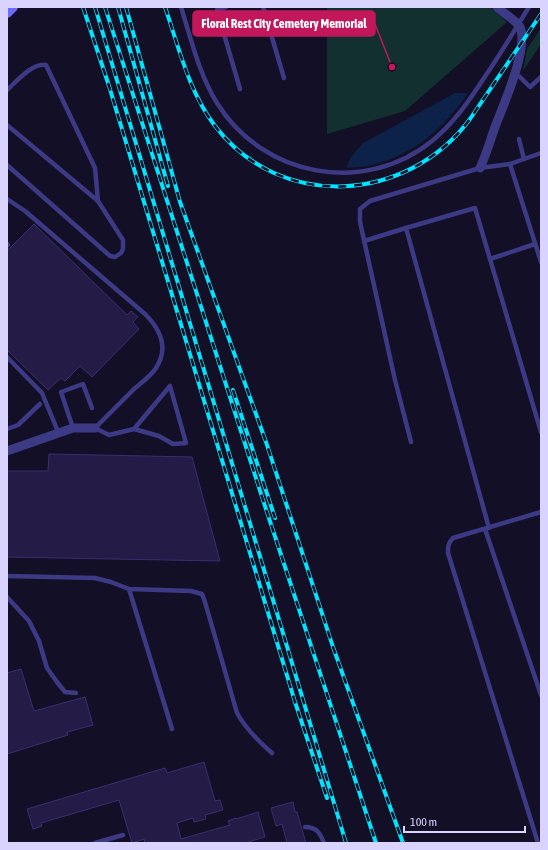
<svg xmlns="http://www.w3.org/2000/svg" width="548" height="850" font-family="'Asap Condensed',sans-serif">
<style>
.green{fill:#12302f}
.water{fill:#0c2248}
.building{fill:#241b47;stroke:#3b2d73}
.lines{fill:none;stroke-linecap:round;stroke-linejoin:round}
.lane{stroke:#3d3a85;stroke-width:4.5}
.street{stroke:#3d3a85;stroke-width:9}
.secondary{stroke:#6f6bff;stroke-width:10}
.rail-casing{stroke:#00e5ff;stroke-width:4}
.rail{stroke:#130f26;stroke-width:2.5;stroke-dasharray:8;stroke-linecap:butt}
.leader{fill:none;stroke:#c2185b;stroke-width:1.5}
.callout-dot{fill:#c2185b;stroke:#130f26;stroke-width:1.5}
.callout{fill:#c2185b;stroke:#c2185b;stroke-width:1.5}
.callout-label{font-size:13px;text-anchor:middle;font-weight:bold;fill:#fff}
</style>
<rect width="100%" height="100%" fill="#130f26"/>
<!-- green -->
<g class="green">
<path d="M 327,7 L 490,7 L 507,22 L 405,111 L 327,134 Z"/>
<path d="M 541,28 L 541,44 L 523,71 L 527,49 Z"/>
</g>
<!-- water -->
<path class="water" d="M 455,93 L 468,93 C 443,129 414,155 371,165 C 363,167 354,167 346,168 L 351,157 L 363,143 Z"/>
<!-- building -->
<g class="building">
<path d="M 34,224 L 127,315 L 131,311 L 138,317 L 133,322 L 139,329 L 92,377 L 80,366 L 65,381 L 61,378 L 48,390 L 7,350 L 7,251 Z"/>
<path d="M 49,454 L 192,457 L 220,561 L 7,557 L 7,471 L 48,471 Z"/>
<path d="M 21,669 L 34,711 L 85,697 L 93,725 L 67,732 L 68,735 L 7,754 L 7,673 Z"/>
<path d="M 204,762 L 215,801 L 220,800 L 223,810 L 205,815 L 206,819 L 194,822 L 193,818 L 177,823 L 181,839 L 230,825 L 228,821 L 236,818 L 236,819 L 258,812 L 265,837 L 245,843 L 145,843 L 144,839 L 132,843 L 119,800 L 41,823 L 42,826 L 33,829 L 27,809 L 165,768 L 167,773 Z"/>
<path d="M 293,802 L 295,812 L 297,812 L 306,843 L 287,843 L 282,824 L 276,826 L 271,808 Z"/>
</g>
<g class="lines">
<!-- lane -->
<g class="lane">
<path d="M 181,7 C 191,39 199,74 217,103 C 263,177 364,196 432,141 C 454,123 469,101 484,78 C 500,55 514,31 529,7"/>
<path d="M 226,7 L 217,10 L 240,89"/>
<path d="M 263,7 L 284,78"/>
<path d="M 515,72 L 530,87 L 541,77"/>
<path d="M 7,90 C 17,81 32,63 46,65 L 95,168 L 98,201 L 123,240 L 123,249 L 121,253 L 115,257 L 110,256 L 7,165"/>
<path d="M 7,125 L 98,201"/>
<path d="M 519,139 L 524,159"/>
<path d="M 510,164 L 541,262"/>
<path d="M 7,199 L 25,211 L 145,314 C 160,329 169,348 156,368 C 151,376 141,383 134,389 C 121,402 108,415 95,428 L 109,435 L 134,429 L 170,386 L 186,443 L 173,444 L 159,436 L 134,429"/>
<path d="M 364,241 L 406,228"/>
<path d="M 7,244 L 8,245"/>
<path d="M 490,259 L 535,244"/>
<path d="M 7,357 L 42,393 L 59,434"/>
<path d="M 73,428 L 61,392 L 83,384 L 92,408"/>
<path d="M 7,429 L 18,425 L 40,404"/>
<path d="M 411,442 L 395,380 L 360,222 L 360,209 L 370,201 L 480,168 L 510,164 L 541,153"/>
<path d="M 489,528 L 406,228 L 475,208 L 541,432"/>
<path d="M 485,529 L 541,695"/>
<path d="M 7,576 L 95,578 L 111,582 L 129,589 L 191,591 L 202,594 L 205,602 L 237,713 C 246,729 258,741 272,753"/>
<path d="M 129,589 L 172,729"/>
<path d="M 7,597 L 29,621 L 39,641 L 47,668 L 57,682 L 65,692 L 76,693"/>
<path d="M 305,827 C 317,827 320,833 324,843"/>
<path d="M 95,843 L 123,835"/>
<path d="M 538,843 L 448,553 C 448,546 448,543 453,538 L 541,512"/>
</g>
<!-- street -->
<g class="street">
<path d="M 480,168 C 486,155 490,141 495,127 C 503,106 529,48 520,27 C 517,21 502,12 497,7"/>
<path d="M 7,451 L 73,428 L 95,428"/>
</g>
<!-- secondary -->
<path class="secondary" d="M 7,13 L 13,7"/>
<!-- rail casing -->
<g class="rail-casing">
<g id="rail">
<path d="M 83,7 L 109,86 L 295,702 L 327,798"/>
<path d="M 95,7 L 346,843"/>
<path d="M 105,7 L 262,497 L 376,843"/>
<path d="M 118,7 L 168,186"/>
<path d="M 126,7 L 180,202 L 266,442 L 333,647 L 403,843"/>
<path d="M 165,7 C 179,48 189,92 215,126 C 281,212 408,203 470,119 L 541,14"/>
<path d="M 233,390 L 275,518"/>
</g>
</g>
<!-- rail -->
<use href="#rail" class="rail"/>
</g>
<!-- callouts -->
<path class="leader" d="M392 67L375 24"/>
<circle class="callout-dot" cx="392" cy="67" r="4"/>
<rect class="callout" x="193" y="11" width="182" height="25" rx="4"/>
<g class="callout-label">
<text x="284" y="28">Floral Rest City Cemetery Memorial</text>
</g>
<!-- border -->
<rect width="548" height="850" fill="none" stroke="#d9d4ff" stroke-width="16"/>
<!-- scale -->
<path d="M404 826v6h121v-6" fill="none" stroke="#d9d4ff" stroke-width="2"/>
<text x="410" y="826" font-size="12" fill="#d9d4ff" stroke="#130f26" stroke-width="3" paint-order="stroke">100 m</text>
</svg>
